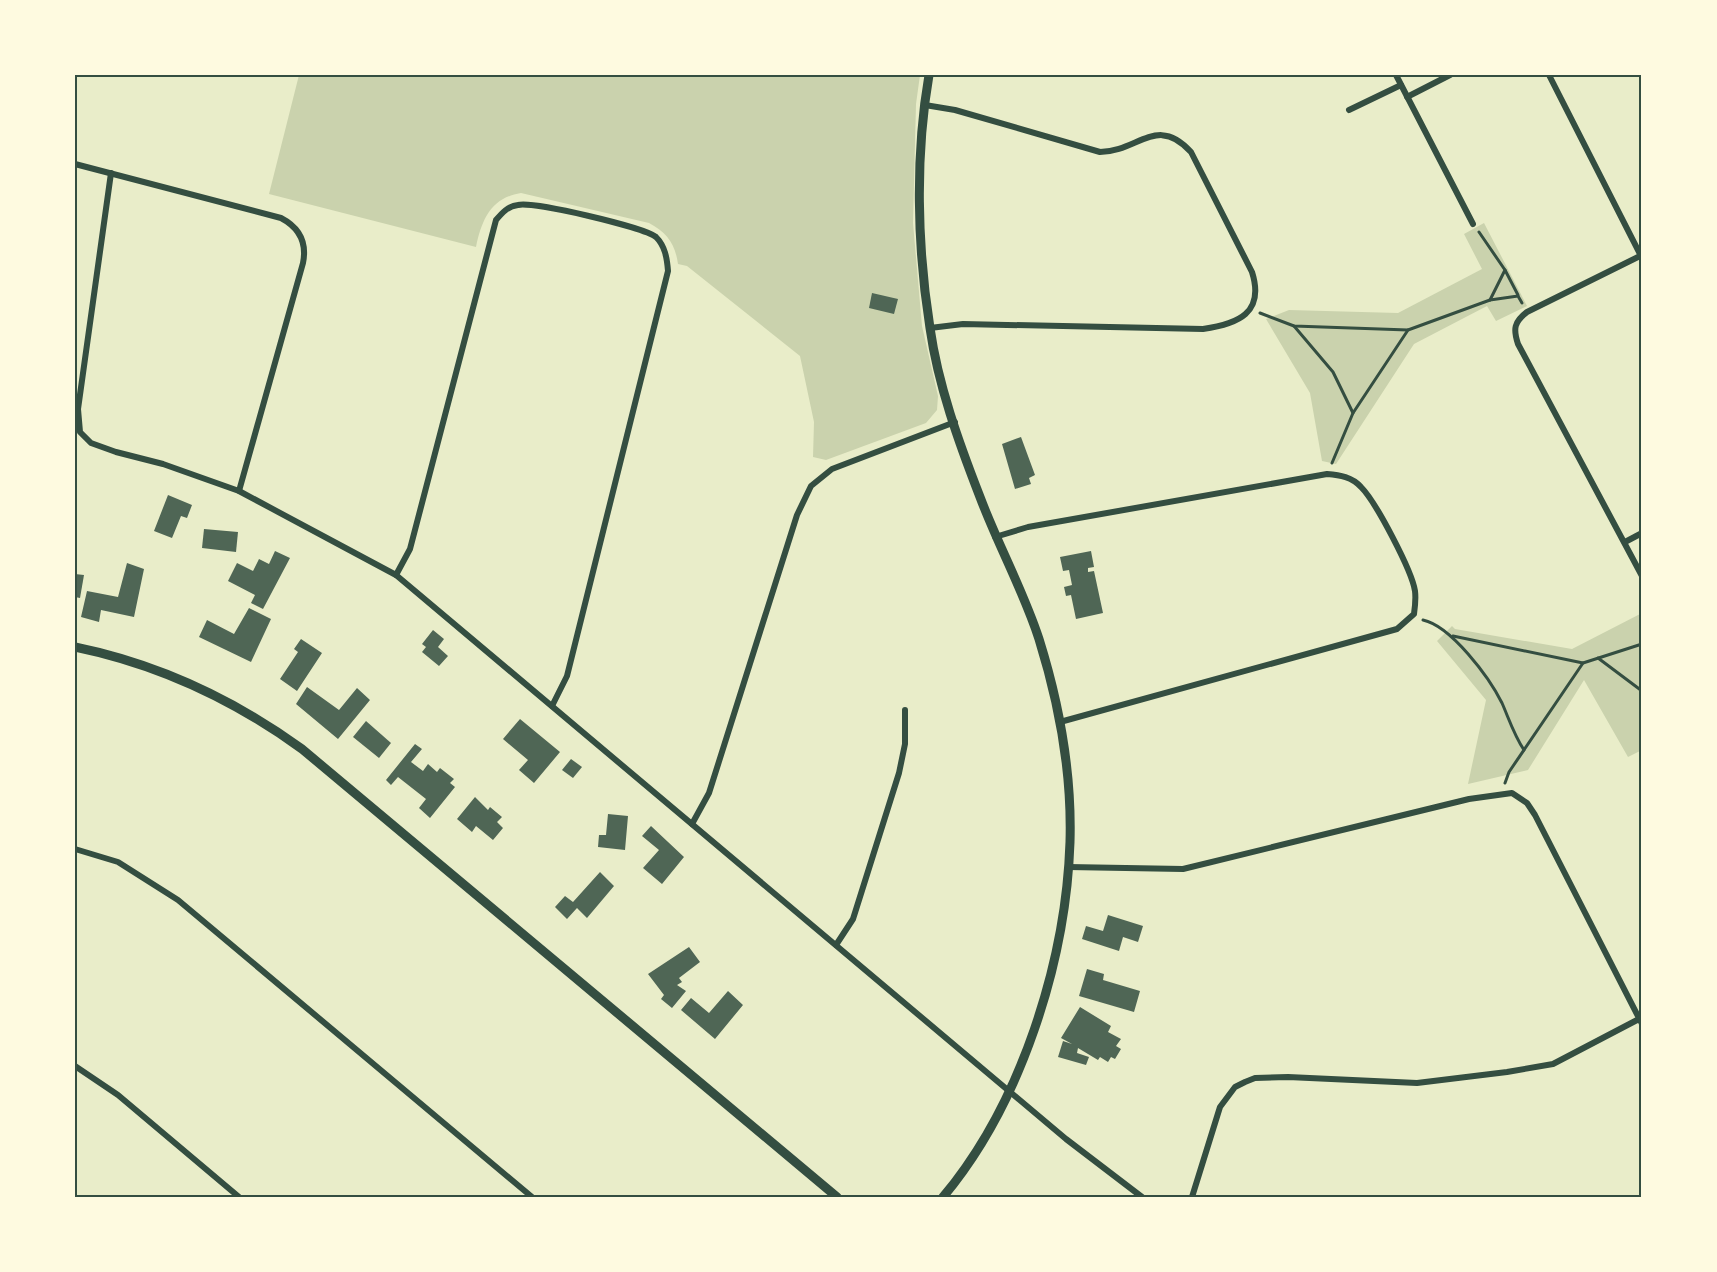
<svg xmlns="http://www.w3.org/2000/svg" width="1717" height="1272" font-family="'Source Sans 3',sans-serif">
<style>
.green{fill:#cad2ad}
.building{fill:#4f6655}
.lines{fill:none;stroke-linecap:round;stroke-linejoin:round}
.path{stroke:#344e41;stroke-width:3}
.minor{stroke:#344e41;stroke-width:6}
.tertiary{stroke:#344e41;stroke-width:9}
.neatline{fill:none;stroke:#344e41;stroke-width:2}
</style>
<rect width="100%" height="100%" fill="#e9edc9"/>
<!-- green -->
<g class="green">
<path d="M 299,75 L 920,75 L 916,104 L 913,223 L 922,326 L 938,396 L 937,410 L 926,423 L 826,460 L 813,457 L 814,422 L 800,356 L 687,266 L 678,264 C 675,243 667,233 649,223 L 521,193 C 491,198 482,219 476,247 L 269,194 Z"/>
<path d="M 1484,223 L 1527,306 L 1496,321 L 1487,306 L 1414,344 L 1336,464 L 1322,461 L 1310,393 L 1266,319 L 1289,310 L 1398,313 L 1482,269 L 1464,234 Z"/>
<path d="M 1642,613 L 1642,750 L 1628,757 L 1584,680 L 1528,770 L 1468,784 L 1486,700 L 1437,641 L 1452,626 L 1455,629 L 1572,649 Z"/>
</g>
<!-- building -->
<g class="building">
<path d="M 872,293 L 898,299 L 894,314 L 869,308 Z"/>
<path d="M 1021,437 L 1035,475 L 1029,478 L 1031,484 L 1015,489 L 1002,444 Z"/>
<path d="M 168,495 L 192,505 L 187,518 L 181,516 L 172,538 L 154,531 Z"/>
<path d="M 204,529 L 238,532 L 236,552 L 202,548 Z"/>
<path d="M 275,551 L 290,558 L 263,609 L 251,603 L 255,595 L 228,581 L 237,563 L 253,571 L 259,559 L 269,564 Z"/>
<path d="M 1091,551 L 1094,567 L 1088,568 L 1088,572 L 1094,571 L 1103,613 L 1076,619 L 1071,595 L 1066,596 L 1064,587 L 1072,585 L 1069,570 L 1063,571 L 1060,557 Z"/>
<path d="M 127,563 L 144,569 L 134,617 L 101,610 L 99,622 L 81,617 L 87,591 L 118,597 Z"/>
<path d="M 75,574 L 84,575 L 80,598 L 75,597 Z"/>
<path d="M 249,608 L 271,619 L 251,662 L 199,637 L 207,620 L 234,634 Z"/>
<path d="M 433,630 L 444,639 L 438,647 L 448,656 L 439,666 L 422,652 L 426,647 L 422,644 Z"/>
<path d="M 301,639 L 322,653 L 297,691 L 280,679 L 298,652 L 294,649 Z"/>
<path d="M 307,687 L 339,710 L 357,688 L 370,700 L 338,739 L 296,704 Z"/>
<path d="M 520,719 L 560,752 L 534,783 L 519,770 L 528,760 L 503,739 Z"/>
<path d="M 366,721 L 391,743 L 379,758 L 353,737 Z"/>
<path d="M 415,744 L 422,749 L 411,762 L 423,771 L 428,764 L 437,772 L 440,768 L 454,779 L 450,783 L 455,787 L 430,818 L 419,808 L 426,799 L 398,777 L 391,785 L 386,780 Z"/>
<path d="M 571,759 L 582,767 L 573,778 L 562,770 Z"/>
<path d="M 475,797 L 488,810 L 490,807 L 502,817 L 497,822 L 503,828 L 493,840 L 476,826 L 472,832 L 457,819 Z"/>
<path d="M 608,814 L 628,816 L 625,850 L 598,847 L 599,835 L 606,835 Z"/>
<path d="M 651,826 L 684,857 L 662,884 L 643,868 L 659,850 L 642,836 Z"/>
<path d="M 600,872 L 614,886 L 587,918 L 577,908 L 567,919 L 555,907 L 565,896 L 573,902 Z"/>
<path d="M 1108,915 L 1143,926 L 1138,942 L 1123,937 L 1119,951 L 1082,939 L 1086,926 L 1103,931 Z"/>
<path d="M 689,947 L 700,962 L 679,978 L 682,982 L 677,985 L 686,991 L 672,1008 L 661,999 L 664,995 L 648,974 Z"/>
<path d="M 1087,969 L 1104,974 L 1103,980 L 1140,991 L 1134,1012 L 1079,996 Z"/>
<path d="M 728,991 L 743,1005 L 715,1039 L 681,1010 L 691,998 L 709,1013 Z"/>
<path d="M 1080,1007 L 1111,1026 L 1108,1032 L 1121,1039 L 1116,1046 L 1121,1049 L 1115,1059 L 1111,1057 L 1108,1062 L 1100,1057 L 1098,1060 L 1078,1048 L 1077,1053 L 1089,1057 L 1086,1065 L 1058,1057 L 1063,1041 L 1072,1044 L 1061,1038 Z"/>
</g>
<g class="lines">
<!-- path -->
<g class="path">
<path d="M 1479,232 L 1505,270 L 1490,300"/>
<path d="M 1505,270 L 1518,295"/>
<path d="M 1260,313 L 1294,326 L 1408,330"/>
<path d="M 1294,326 L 1333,372 L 1353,413"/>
<path d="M 1332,463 L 1353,413 L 1408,330 L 1490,300 L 1518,296 L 1522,303"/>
<path d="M 1423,620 C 1451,626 1489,677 1502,703 C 1509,719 1514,735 1524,750"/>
<path d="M 1453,636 L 1583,663"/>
<path d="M 1598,658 L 1642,691"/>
<path d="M 1505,783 L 1509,772 L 1583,663 L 1642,644"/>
</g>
<!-- minor -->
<g class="minor">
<path d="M 1396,75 L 1473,224"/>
<path d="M 1549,75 L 1642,258"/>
<path d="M 1407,97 L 1450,75"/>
<path d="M 925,105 L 955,110 L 1100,152 C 1138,152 1157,114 1191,152 L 1252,272 C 1265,313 1238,324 1203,329 L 963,324 L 930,328"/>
<path d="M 1349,110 L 1401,85"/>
<path d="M 75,164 L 281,218 C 300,228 307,243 303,263 L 239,491"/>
<path d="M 111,173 L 78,409 L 80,432 L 91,443 L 116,452 L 163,464 L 239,491 L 396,575 L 1066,1139 L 1142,1197"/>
<path d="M 1642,255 L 1527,312 C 1514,322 1513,329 1518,344 L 1642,576"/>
<path d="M 995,537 L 1028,527 L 1327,474 C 1340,475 1352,477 1361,487 C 1376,502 1412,571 1415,591 C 1416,599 1415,607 1414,614 L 1397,629 L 1060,722"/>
<path d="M 1625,542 L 1642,533"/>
<path d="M 396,575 L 410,549 L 496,220 C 502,213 508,206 518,205 C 533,201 643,227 656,237 C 665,246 667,258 668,271 L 567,676 L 552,706"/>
<path d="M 692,824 L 709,793 L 797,515 L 811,486 L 832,469 L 955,422"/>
<path d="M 75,849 L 118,862 L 178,900 L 532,1197"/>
<path d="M 1068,867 L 1183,869 L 1469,799 L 1512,793 L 1527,803 L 1535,815 L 1642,1024"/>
<path d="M 836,945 L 853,919 L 899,773 L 905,744 L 905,710"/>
<path d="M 75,1066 L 118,1095 L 239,1197"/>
<path d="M 1192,1197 L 1220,1107 L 1235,1087 L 1245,1082 L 1255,1078 L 1288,1077 L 1417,1083 L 1507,1072 L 1553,1064 L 1639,1019"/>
</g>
<!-- tertiary -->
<g class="tertiary">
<path d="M 929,75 C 915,156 917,246 930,328 C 938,385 959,443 980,497 C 998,545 1023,590 1039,639 C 1059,703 1072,774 1070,842 C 1066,962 1021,1104 943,1197"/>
<path d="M 75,647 C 158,664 233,699 302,749 L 837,1197"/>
</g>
</g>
<!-- border -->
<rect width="1717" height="1272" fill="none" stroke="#fefae0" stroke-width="153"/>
<rect x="76" y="76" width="1564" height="1120" class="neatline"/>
</svg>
